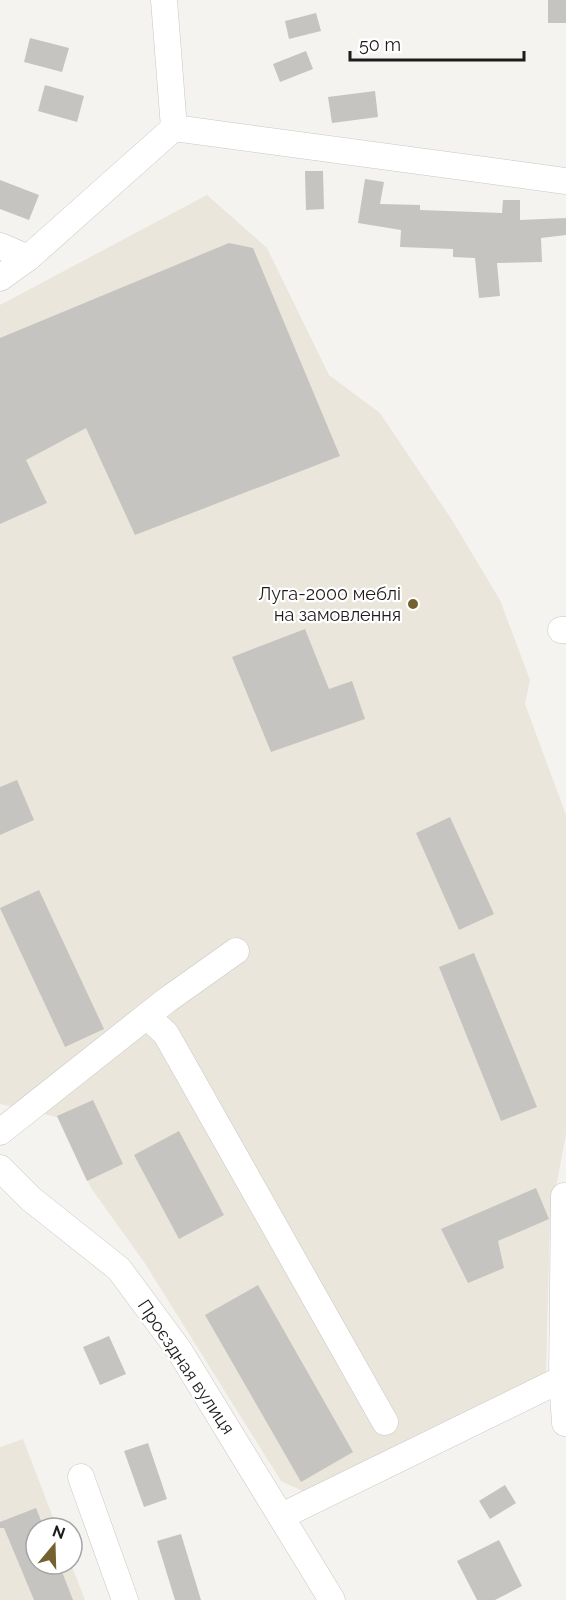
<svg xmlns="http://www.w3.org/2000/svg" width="566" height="1600" font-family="Raleway,sans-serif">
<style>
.built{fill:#eae6dc}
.building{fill:#c5c4c1}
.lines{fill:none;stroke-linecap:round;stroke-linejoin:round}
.minor-casing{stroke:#c8c7c4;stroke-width:27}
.minor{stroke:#fff;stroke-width:26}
.poi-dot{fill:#736230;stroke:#fff;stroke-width:2}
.labels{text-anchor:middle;stroke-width:4.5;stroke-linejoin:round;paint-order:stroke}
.poi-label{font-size:18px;fill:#1d1c1b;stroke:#fff;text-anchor:end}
.street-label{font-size:18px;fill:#1d1c1b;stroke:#fff}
</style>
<rect width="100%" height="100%" fill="#f4f3f0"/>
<!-- built -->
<g class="built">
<path d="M 207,195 L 267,248 L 329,375 L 380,413 L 452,520 L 500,600 L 530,680 L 525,704 L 566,815 L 566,1134 L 550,1219 L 546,1372 L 307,1493 L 281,1481 L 144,1262 L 91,1188 L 57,1117 L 0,1104 L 0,305 Z"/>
<path d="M 23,1439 L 57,1528 L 36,1528 L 36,1564 L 71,1564 L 85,1600 L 0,1600 L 0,1447 Z"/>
</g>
<!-- building -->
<g class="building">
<rect x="548" y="0" width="18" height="23"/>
<path d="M 316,13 L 321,31 L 289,39 L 285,21 Z"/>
<path d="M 30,38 L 69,48 L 62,72 L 24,62 Z"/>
<path d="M 306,51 L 313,69 L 280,82 L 273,64 Z"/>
<path d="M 45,85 L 84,96 L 77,122 L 38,111 Z"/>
<path d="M 375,91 L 378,117 L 332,123 L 328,97 Z"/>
<path d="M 305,171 L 323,171 L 324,209 L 306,210 Z"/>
<path d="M 365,179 L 384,182 L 380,204 L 420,205 L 420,210 L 502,213 L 503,200 L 520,200 L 520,220 L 566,218 L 566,235 L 541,238 L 542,262 L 497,263 L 500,296 L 479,298 L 475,258 L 453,257 L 453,249 L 400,247 L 401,230 L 358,223 Z"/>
<path d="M 0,180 L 39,195 L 29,220 L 0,209 Z"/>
<path d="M 229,243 L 253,248 L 340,456 L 135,535 L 86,428 L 26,460 L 47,503 L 0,524 L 0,338 Z"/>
<path d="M 305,629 L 329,689 L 352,681 L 365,719 L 271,752 L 232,657 Z"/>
<path d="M 17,780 L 34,820 L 0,835 L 0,787 Z"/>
<path d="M 450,817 L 494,914 L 459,930 L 416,833 Z"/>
<path d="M 39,890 L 104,1029 L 65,1047 L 0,908 Z"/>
<path d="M 474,953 L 537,1107 L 501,1121 L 439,967 Z"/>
<path d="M 93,1100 L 123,1164 L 87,1181 L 57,1116 Z"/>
<path d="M 179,1131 L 224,1215 L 179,1239 L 134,1155 Z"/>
<path d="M 536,1188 L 549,1219 L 498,1241 L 504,1268 L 468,1283 L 441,1229 Z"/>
<path d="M 258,1285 L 353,1452 L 301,1482 L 205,1315 Z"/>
<path d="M 109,1336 L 126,1374 L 100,1385 L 83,1347 Z"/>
<path d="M 148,1443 L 167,1499 L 144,1507 L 124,1451 Z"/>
<path d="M 505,1485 L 516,1503 L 490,1519 L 479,1501 Z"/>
<path d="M 36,1508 L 44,1528 L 36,1528 L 36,1564 L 59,1564 L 73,1600 L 34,1600 L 4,1528 L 0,1528 L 0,1522 Z"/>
<path d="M 181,1534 L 201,1600 L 175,1600 L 167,1574 L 157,1541 Z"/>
<path d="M 499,1540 L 522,1586 L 495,1600 L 477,1600 L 457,1561 Z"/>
</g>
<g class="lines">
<!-- minor casing -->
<g class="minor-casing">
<g id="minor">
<path d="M 164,0 L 174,128"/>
<path d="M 174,128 L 566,181"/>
<path d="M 0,246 L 28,258"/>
<path d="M 0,278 L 28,258 L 174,128"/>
<path d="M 561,630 L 566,630"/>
<path d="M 147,1016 L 166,1034 L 385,1422"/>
<path d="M 0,1132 L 167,1000 L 236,951"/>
<path d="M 0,1168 L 31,1199 L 119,1269 L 179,1350 L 332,1600"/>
<path d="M 564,1196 L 562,1379 L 565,1423"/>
<path d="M 81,1477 L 125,1600"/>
<path d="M 282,1516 L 562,1379"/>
</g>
</g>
<!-- minor -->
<use href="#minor" class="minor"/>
</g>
<!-- markers -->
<circle class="poi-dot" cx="413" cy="604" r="6"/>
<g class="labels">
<!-- poi labels -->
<g class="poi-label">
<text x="401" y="600">Луга-2000 меблі<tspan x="401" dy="21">на замовлення</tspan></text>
</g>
<!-- street labels -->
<g class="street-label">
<text transform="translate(186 1367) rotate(56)" y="6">Проєздная вулиця</text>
</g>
</g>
<!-- north arrow -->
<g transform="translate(54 1546) rotate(19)"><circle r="28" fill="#ffffff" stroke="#a5a4a4" stroke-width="1.5"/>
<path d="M0-4.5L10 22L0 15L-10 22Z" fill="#736230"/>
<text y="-9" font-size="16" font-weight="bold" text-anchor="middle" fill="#1d1c1b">N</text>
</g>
<!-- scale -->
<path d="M350 51v9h174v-9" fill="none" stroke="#1d1c1b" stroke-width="3"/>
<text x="359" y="51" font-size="18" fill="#1d1c1b" stroke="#ffffff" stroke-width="4.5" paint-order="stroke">50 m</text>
</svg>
